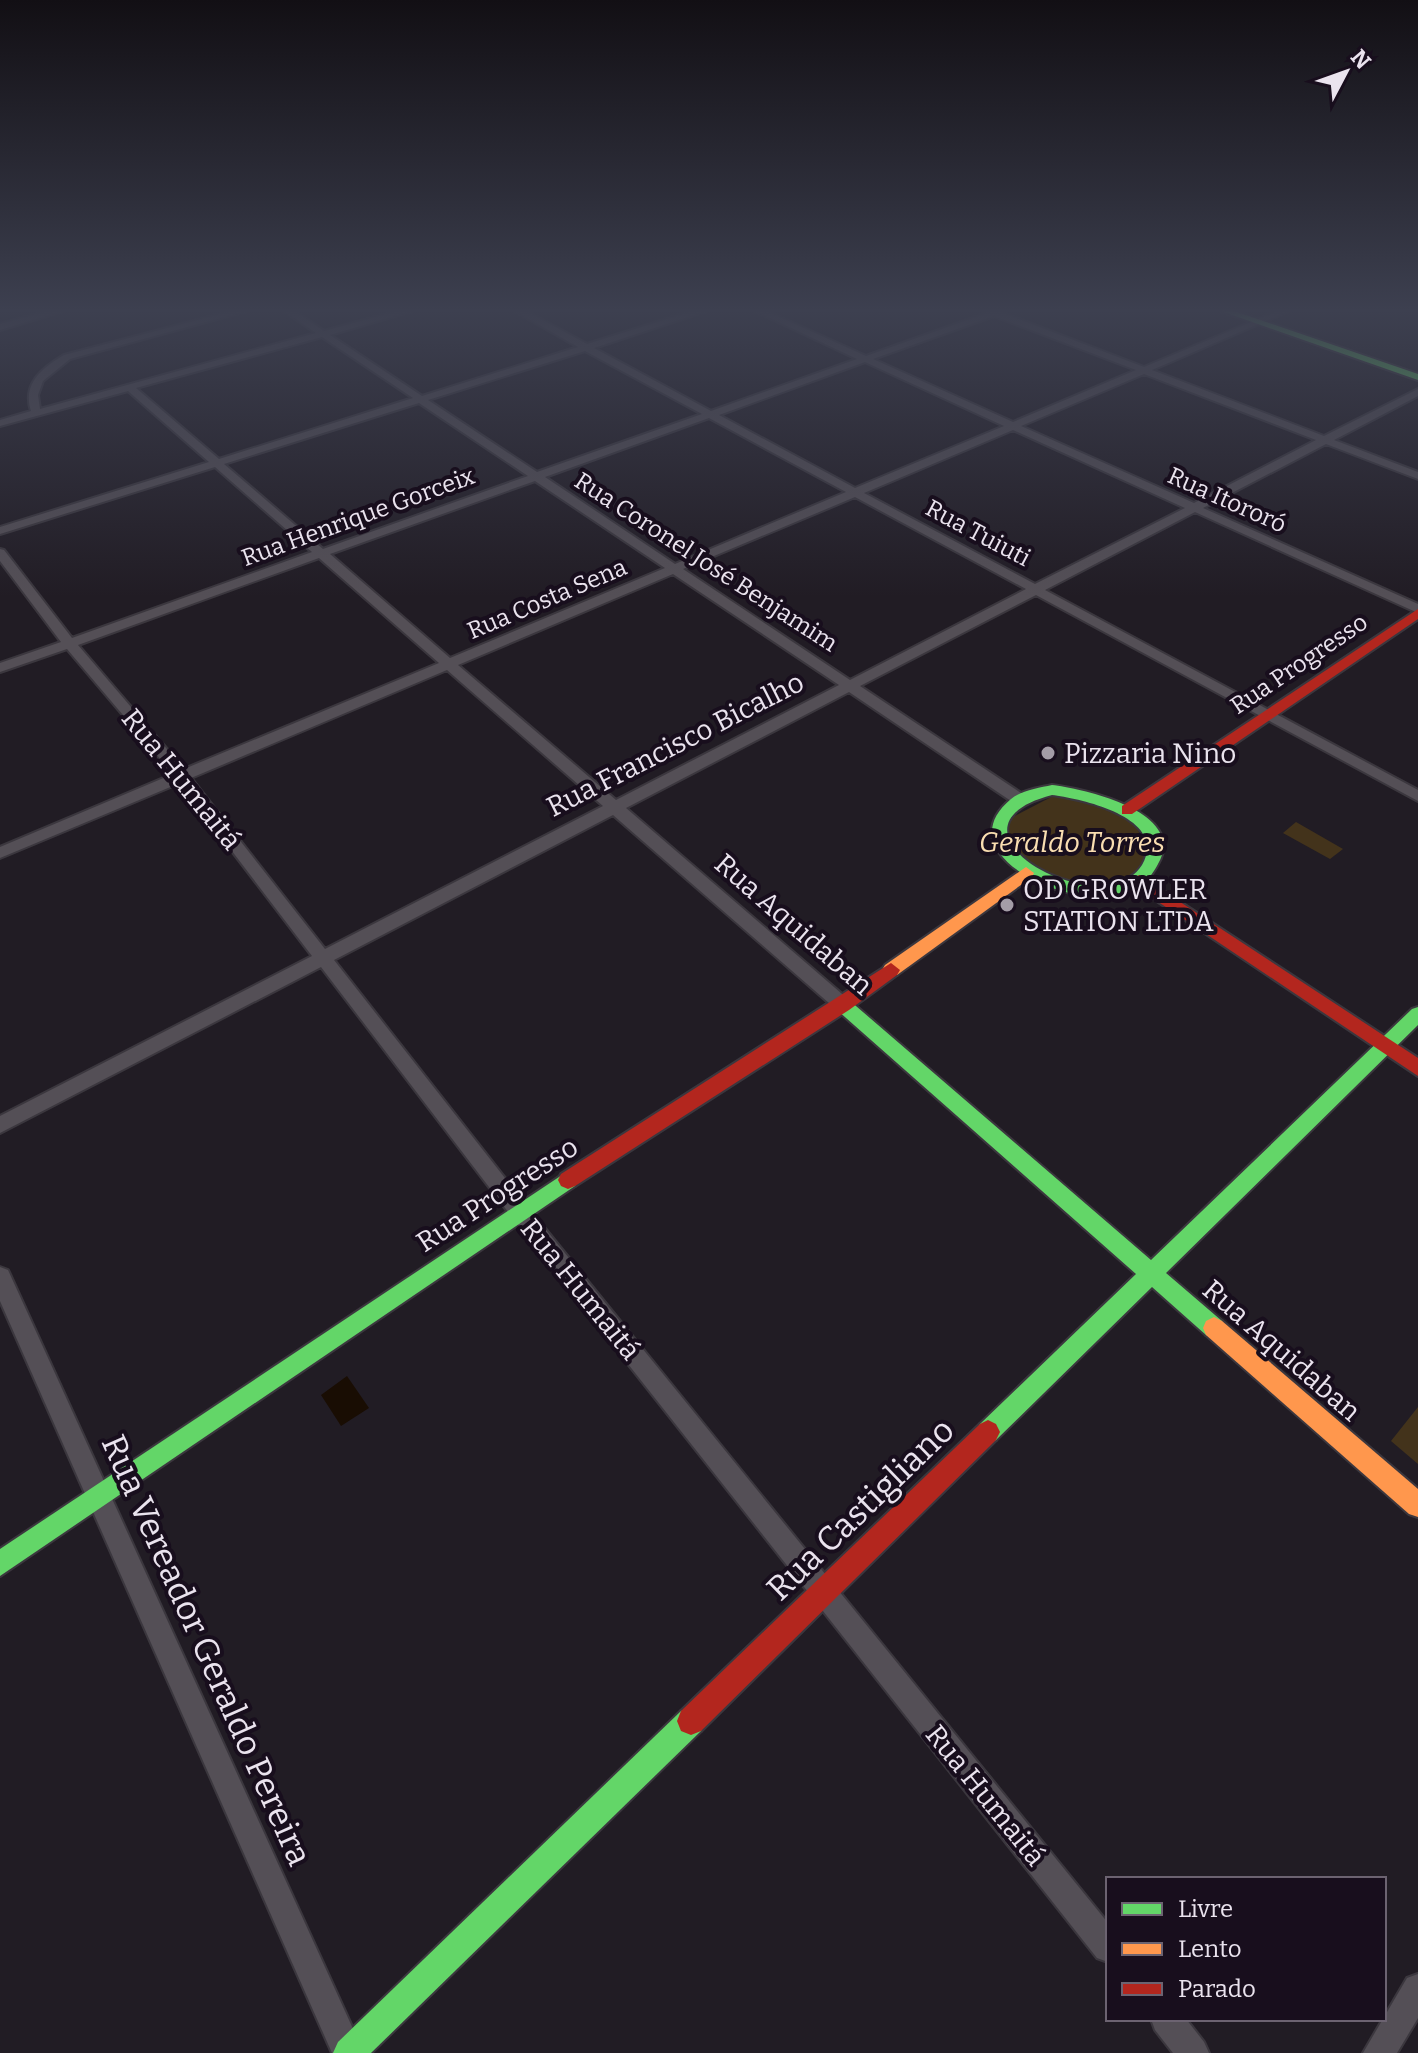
<svg xmlns="http://www.w3.org/2000/svg" width="1418" height="2053" font-family="Bitter,serif">
<style>
.green{fill:#43331b}
.water{fill:#190d03}
.lines{fill:none;stroke-linecap:round;stroke-linejoin:round}
.street-casing{stroke:#3b373e;stroke-width:4}
.fast-casing{stroke:#3b373e;stroke-width:4}
.slow-casing{stroke:#3b373e;stroke-width:4}
.jam-casing{stroke:#3b373e;stroke-width:4}
.street{fill:#544f56;fill-rule:evenodd}
.fast{fill:#63d668;fill-rule:evenodd}
.slow{fill:#ff974d;fill-rule:evenodd}
.jam{fill:#b3261e;fill-rule:evenodd}
.poi-dot{fill:#a49da7;stroke:#180e1d;stroke-width:3}
.labels{text-anchor:middle;stroke-width:8;stroke-linejoin:round;paint-order:stroke}
.far-street-label{font-size:24px;fill:#eae3ee;stroke:#180e1d}
.street-label{font-size:28px;fill:#eae3ee;stroke:#180e1d}
.poi-label{font-size:28px;fill:#eae3ee;stroke:#180e1d;text-anchor:start}
.park-label{font-size:28px;font-style:italic;fill:#fadeb1;stroke:#180e1d}
.near-street-label{font-size:34px;fill:#eae3ee;stroke:#180e1d}
</style>
<rect width="100%" height="100%" fill="#211c24"/>
<!-- green -->
<g class="green">
<path d="M 1055,795 L 1090,797 L 1135,822 L 1148,855 L 1135,877 L 1092,892 L 1013,861 L 1005,821 Z"/>
<path d="M 1296,822 L 1343,849 L 1330,859 L 1283,833 Z"/>
<path d="M 1418,1407 L 1418,1464 L 1391,1441 Z"/>
</g>
<!-- water -->
<path class="water" d="M 347,1376 L 369,1408 L 341,1426 L 321,1395 Z"/>
<g class="lines">
<!-- street casing -->
<g class="street-casing">
<g id="street">
<path d="M 52,310 L 66,310 L 0,330 L 0,324 Z"/>
<path d="M 236,310 L 250,310 L 70,359 L 43,381 L 38,395 L 40,409 L 316,333 L 283,310 L 293,310 L 324,331 L 401,310 L 415,310 L 330,335 L 422,396 L 578,347 L 513,310 L 524,310 L 587,344 L 696,310 L 709,310 L 594,348 L 711,411 L 857,359 L 753,310 L 764,310 L 866,356 L 987,313 L 986,310 L 1006,310 L 1003,313 L 1144,367 L 1280,310 L 1291,310 L 1152,370 L 1324,436 L 1418,389 L 1418,396 L 1334,440 L 1418,472 L 1418,479 L 1326,444 L 1203,508 L 1418,604 L 1418,613 L 1195,512 L 1045,590 L 1418,790 L 1418,801 L 1036,595 L 860,686 L 1024,795 L 1024,803 L 1014,803 L 849,692 L 626,808 L 849,1000 L 852,1005 L 849,1010 L 837,1010 L 613,815 L 334,960 L 526,1205 L 1108,1923 L 1108,1962 L 1097,1958 L 512,1217 L 321,967 L 0,1133 L 0,1116 L 312,956 L 180,783 L 0,858 L 0,847 L 173,774 L 67,649 L 0,672 L 0,663 L 61,642 L 0,561 L 0,549 L 4,550 L 72,638 L 312,552 L 215,467 L 0,534 L 0,527 L 209,462 L 128,391 L 0,426 L 0,420 L 31,411 C 22,384 42,368 64,355 ZM 994,316 L 1136,370 L 1013,422 L 873,359 ZM 322,337 L 413,398 L 219,459 L 136,388 ZM 585,351 L 702,414 L 537,472 L 428,400 ZM 865,362 L 1004,426 L 855,488 L 719,415 ZM 1144,374 L 1316,440 L 1194,503 L 1021,426 ZM 419,403 L 528,476 L 323,549 L 224,464 ZM 709,418 L 846,492 L 675,564 L 545,477 ZM 1013,430 L 1185,508 L 1035,584 L 864,493 ZM 535,481 L 665,568 L 450,658 L 330,554 ZM 855,497 L 1026,589 L 850,680 L 683,569 ZM 319,558 L 439,663 L 184,769 L 78,645 ZM 673,574 L 839,685 L 616,800 L 458,665 ZM 447,670 L 603,806 L 325,949 L 191,778 Z"/>
<path d="M 0,1267 L 8,1270 L 364,2053 L 332,2053 L 0,1301 Z"/>
<path d="M 1418,1974 L 1418,2018 L 1397,2053 L 1363,2053 L 1407,1978 Z"/>
<path d="M 1151,2019 L 1186,2019 L 1204,2042 L 1209,2053 L 1173,2053 L 1155,2030 Z"/>
</g>
</g>
<!-- fast casing -->
<g class="fast-casing">
<g id="fast">
<path d="M 1218,310 L 1231,310 L 1418,374 L 1418,380 Z"/>
<path d="M 1052,785 C 1085,789 1188,812 1158,864 C 1150,879 1143,885 1127,892 C 1076,914 943,855 1011,799 C 1022,790 1039,788 1052,785 ZM 1052,795 C 1083,799 1169,818 1142,865 C 1136,875 1124,882 1112,884 C 1047,895 949,822 1052,795 Z"/>
<path d="M 843,998 L 849,1000 L 1151,1260 L 1412,1009 L 1418,1007 L 1418,1025 L 1166,1273 L 1222,1321 L 1225,1328 L 1222,1335 L 1214,1339 L 1206,1335 L 1152,1287 L 996,1440 L 988,1444 L 980,1440 L 976,1432 L 980,1424 L 1136,1274 L 837,1010 L 834,1005 L 837,1000 Z"/>
<path d="M 568,1171 L 575,1174 L 578,1180 L 575,1186 L 0,1576 L 0,1549 Z"/>
<path d="M 691,1707 L 701,1711 L 705,1721 L 701,1731 L 371,2053 L 333,2053 L 338,2042 L 681,1711 Z"/>
</g>
</g>
<!-- slow casing -->
<g class="slow-casing">
<g id="slow">
<path d="M 1026,867 L 1034,873 L 1032,877 L 897,975 L 885,975 L 882,970 L 885,965 Z"/>
<path d="M 1214,1317 L 1222,1321 L 1418,1489 L 1418,1517 L 1409,1514 L 1206,1335 L 1203,1328 L 1206,1321 Z"/>
</g>
</g>
<!-- jam casing -->
<g class="jam-casing">
<g id="jam">
<path d="M 1418,609 L 1418,619 L 1132,814 L 1122,814 L 1122,806 Z"/>
<path d="M 1139,875 L 1418,1058 L 1418,1076 L 1133,885 L 1131,881 Z"/>
<path d="M 891,963 L 900,970 L 897,975 L 849,1010 L 575,1186 L 568,1189 L 561,1186 L 558,1180 L 561,1174 Z"/>
<path d="M 988,1420 L 996,1424 L 1000,1432 L 996,1440 L 701,1731 L 691,1735 L 681,1731 L 677,1721 L 681,1711 L 980,1424 Z"/>
</g>
</g>
<!-- street -->
<use href="#street" class="street"/>
<!-- fast -->
<use href="#fast" class="fast"/>
<!-- slow -->
<use href="#slow" class="slow"/>
<!-- jam -->
<use href="#jam" class="jam"/>
</g>
<!-- sky -->
<linearGradient id="sky" x2="0" y2="1"><stop stop-color="#120f14"/><stop offset="0.52" stop-color="#3d4050"/><stop offset="1" stop-color="#3d4050" stop-opacity="0"/></linearGradient>
<rect width="1418" height="597" fill="url(#sky)"/>
<!-- markers -->
<g class="poi-dot">
<circle cx="1048" cy="753" r="8"/>
<circle cx="1007" cy="905" r="8"/>
</g>
<g class="labels">
<!-- far-street labels -->
<g class="far-street-label">
<text transform="translate(1227 500) rotate(24)" y="8">Rua Itororó</text>
<text transform="translate(358 517) rotate(-20)" y="8">Rua Henrique Gorceix</text>
<text transform="translate(978 533) rotate(28)" y="8">Rua Tuiuti</text>
<text transform="translate(706 562) rotate(33)" y="8">Rua Coronel José Benjamim</text>
<text transform="translate(547 599) rotate(-23)" y="8">Rua Costa Sena</text>
<text transform="translate(1299 664) rotate(-34)" y="8">Rua Progresso</text>
</g>
<!-- street labels -->
<g class="street-label">
<text transform="translate(675 744) rotate(-27)" y="10">Rua Francisco Bicalho</text>
<text transform="translate(182 779) rotate(51)" y="10">Rua Humaitá</text>
<text transform="translate(794 924) rotate(41)" y="10">Rua Aquidaban</text>
<text transform="translate(497 1194) rotate(-33)" y="10">Rua Progresso</text>
<text transform="translate(581 1289) rotate(51)" y="10">Rua Humaitá</text>
<text transform="translate(1282 1350) rotate(41)" y="10">Rua Aquidaban</text>
<text transform="translate(986 1795) rotate(51)" y="10">Rua Humaitá</text>
</g>
<!-- poi labels -->
<g class="poi-label">
<text x="1064" y="763">Pizzaria Nino</text>
<text x="1023" y="899">OD GROWLER<tspan x="1023" dy="32">STATION LTDA</tspan></text>
</g>
<!-- park labels -->
<g class="park-label">
<text x="1072" y="852">Geraldo Torres</text>
</g>
<!-- near-street labels -->
<g class="near-street-label">
<text transform="translate(860 1509) rotate(-44)" y="12">Rua Castigliano</text>
<text transform="translate(207 1650) rotate(66)" y="12">Rua Vereador Geraldo Pereira</text>
</g>
</g>
<!-- legend -->
<rect x="1106" y="1877" width="280" height="144" fill="#180e1d" stroke="#6c6371" stroke-width="2"/>
<rect x="1122" y="1903" width="40" height="12" fill="#63d668" stroke="#6c6371" stroke-width="2"/>
<text x="1178" y="1917" font-size="24" fill="#eae3ee">Livre</text>
<rect x="1122" y="1943" width="40" height="12" fill="#ff974d" stroke="#6c6371" stroke-width="2"/>
<text x="1178" y="1957" font-size="24" fill="#eae3ee">Lento</text>
<rect x="1122" y="1983" width="40" height="12" fill="#b3261e" stroke="#6c6371" stroke-width="2"/>
<text x="1178" y="1997" font-size="24" fill="#eae3ee">Parado</text>
<!-- north arrow -->
<g transform="translate(1346 72) rotate(49)" stroke="#180e1d" stroke-width="6" paint-order="stroke">
<path d="M0-6L14 30L0 20L-14 30Z" fill="#eae3ee"/>
<text y="-12" font-size="22" font-weight="bold" text-anchor="middle" fill="#eae3ee">N</text>
</g>
</svg>
